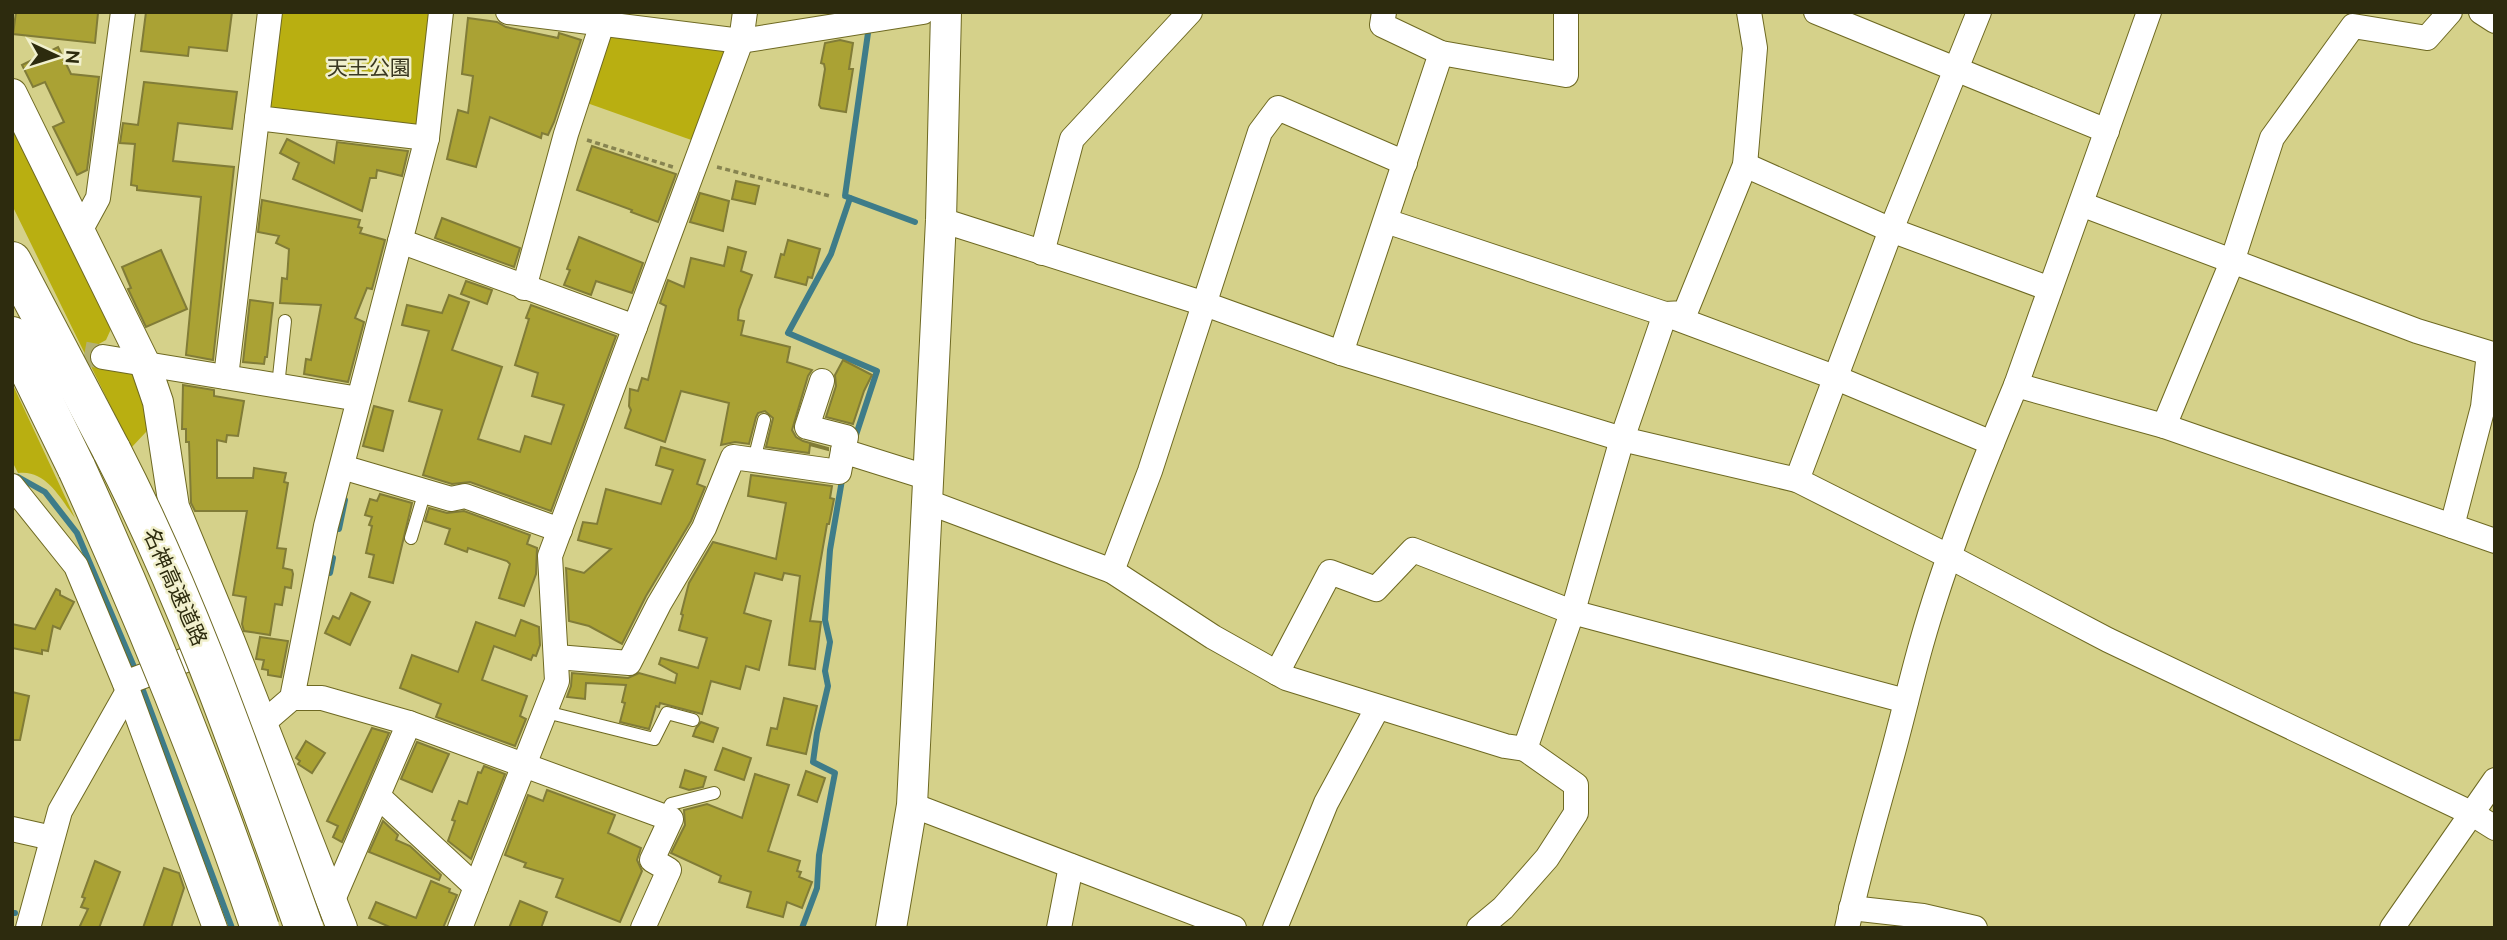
<svg xmlns="http://www.w3.org/2000/svg" width="2507" height="940" font-family="Ubuntu,'Noto Sans JP',sans-serif">
<style>
.green{fill:#b9af11}
.lines{fill:none;stroke-linecap:round;stroke-linejoin:round}
.stream{stroke:#3e7c89;stroke-width:6}
.building{fill:#aaa234;stroke:#817c37;stroke-width:2}
.minor-tunnel{stroke:#b3b071;stroke-width:24;stroke-dasharray:24 12;stroke-linecap:butt}
.service-casing{stroke:#6e6922;stroke-width:14}
.minor-casing{stroke:#6e6922;stroke-width:26}
.tertiary-casing{stroke:#6e6922;stroke-width:32}
.motorway-casing{stroke:#6e6922;stroke-width:40}
.path{stroke:#878450;stroke-width:3.5;stroke-dasharray:5 3.5;stroke-linecap:butt}
.service{stroke:#fff;stroke-width:12}
.minor{stroke:#fff;stroke-width:24}
.tertiary{stroke:#fff;stroke-width:30}
.motorway{stroke:#fff;stroke-width:38}
.motorway-bridge-casing{stroke:#6e6922;stroke-width:40;stroke-linecap:butt}
.motorway-bridge{stroke:#fff;stroke-width:38}
.labels{text-anchor:middle;stroke-width:5;stroke-linejoin:round;paint-order:stroke}
.park-label{font-size:21px;fill:#3a3821;stroke:#f1f0cd}
.street-label{font-size:21px;fill:#2d2b0e;stroke:#f1f0cd}
</style>
<rect width="100%" height="100%" fill="#d5d18a"/>
<!-- green -->
<g class="green">
<path d="M 280,12 L 427,13 L 434,25 L 419,125 L 275,113 L 269,105 Z"/>
<path d="M 612,37 L 725,51 L 697,142 L 587,103 L 606,42 Z"/>
<path d="M 12,120 L 111,329 L 106,340 L 97,345 L 106,364 L 134,373 L 151,421 L 146,432 L 131,448 L 12,205 Z"/>
<path d="M 12,383 L 75,518 C 61,499 46,469 18,473 L 12,461 Z"/>
</g>
<g class="lines">
<!-- stream -->
<g class="stream">
<path d="M 868,33 L 845,196 L 915,222"/>
<path d="M 850,198 L 831,254 L 788,333 L 877,371 L 855,438"/>
<path d="M 18,477 L 45,492 L 77,533 L 137,674"/>
<path d="M 339,529 L 345,500"/>
<path d="M 330,573 L 333,558"/>
<path d="M 141,685 L 232,928"/>
<path d="M 12,913 L 15,913"/>
<path d="M 802,928 L 817,888 L 819,855 L 835,773 L 813,762 L 817,733 L 828,686 L 825,671 L 830,642 L 825,620 L 830,550 L 842,480"/>
</g>
</g>
<!-- building -->
<g class="building">
<path d="M 16,12 L 98,13 L 95,43 L 13,34 Z"/>
<path d="M 146,12 L 232,12 L 227,51 L 189,47 L 188,56 L 141,51 Z"/>
<path d="M 468,18 L 497,22 L 506,27 L 558,38 L 559,33 L 581,40 L 554,122 L 548,135 L 542,133 L 541,138 L 490,117 L 476,167 L 447,159 L 458,110 L 468,113 L 473,76 L 462,74 Z"/>
<path d="M 840,40 L 853,43 L 849,69 L 853,69 L 846,112 L 821,108 L 819,105 L 825,69 L 824,64 L 821,63 L 825,43 Z"/>
<path d="M 58,47 L 71,74 L 99,77 L 87,170 L 77,175 L 53,127 L 64,122 L 45,82 L 33,87 L 22,65 Z"/>
<path d="M 144,82 L 237,92 L 232,129 L 178,123 L 173,161 L 234,167 L 213,360 L 186,355 L 201,197 L 137,190 L 137,186 L 131,185 L 135,144 L 120,143 L 123,123 L 138,125 Z"/>
<path d="M 287,139 L 334,163 L 337,142 L 408,151 L 402,176 L 377,170 L 376,178 L 370,178 L 362,211 L 293,179 L 299,163 L 280,153 Z"/>
<path d="M 592,146 L 676,174 L 658,222 L 631,212 L 632,210 L 577,190 Z"/>
<path d="M 736,181 L 759,186 L 755,204 L 732,199 Z"/>
<path d="M 700,193 L 729,201 L 723,231 L 690,222 Z"/>
<path d="M 262,200 L 360,220 L 358,227 L 362,228 L 360,233 L 385,240 L 372,289 L 367,288 L 355,318 L 364,322 L 348,382 L 304,374 L 306,359 L 311,360 L 321,305 L 280,303 L 282,278 L 287,279 L 289,249 L 276,243 L 279,236 L 258,232 Z"/>
<path d="M 442,218 L 520,248 L 514,267 L 435,238 Z"/>
<path d="M 579,237 L 643,263 L 632,293 L 596,281 L 591,295 L 564,285 L 570,270 L 567,269 Z"/>
<path d="M 788,240 L 820,249 L 812,278 L 808,277 L 806,285 L 775,277 L 781,254 L 784,255 Z"/>
<path d="M 728,247 L 746,252 L 741,271 L 752,275 L 739,310 L 738,320 L 744,321 L 741,335 L 790,347 L 787,362 L 812,370 L 808,376 L 792,430 L 796,437 L 803,441 L 828,448 L 828,450 L 810,445 L 809,453 L 766,447 L 773,418 L 765,411 L 758,413 L 756,417 L 749,444 L 735,442 L 721,445 L 729,403 L 681,391 L 665,442 L 625,428 L 631,410 L 629,406 L 630,389 L 638,391 L 642,378 L 648,380 L 666,306 L 660,303 L 668,280 L 684,287 L 691,258 L 724,266 Z"/>
<path d="M 161,250 L 187,309 L 146,327 L 128,289 L 131,288 L 122,267 Z"/>
<path d="M 466,281 L 492,290 L 487,304 L 461,294 Z"/>
<path d="M 449,295 L 469,302 L 452,350 L 502,367 L 478,439 L 520,452 L 525,436 L 551,444 L 564,405 L 532,396 L 538,373 L 515,365 L 529,319 L 526,318 L 531,305 L 616,336 L 551,511 L 470,482 L 452,484 L 423,475 L 442,410 L 409,401 L 429,331 L 402,325 L 407,305 L 442,313 Z"/>
<path d="M 250,300 L 273,303 L 267,357 L 265,357 L 264,364 L 243,362 Z"/>
<path d="M 843,360 L 872,375 L 864,391 L 853,424 L 826,417 L 836,386 L 835,375 Z"/>
<path d="M 183,385 L 214,390 L 214,396 L 244,401 L 238,436 L 227,435 L 226,442 L 217,440 L 217,478 L 253,478 L 254,468 L 286,473 L 284,482 L 288,483 L 277,548 L 286,549 L 283,568 L 292,570 L 293,574 L 291,588 L 285,587 L 282,605 L 275,604 L 270,635 L 244,631 L 242,624 L 246,597 L 233,595 L 247,511 L 195,511 L 191,503 L 189,442 L 186,442 L 186,429 L 182,429 Z"/>
<path d="M 374,406 L 393,411 L 383,451 L 363,446 Z"/>
<path d="M 661,447 L 705,460 L 697,484 L 705,487 L 691,521 L 646,596 L 622,644 L 589,626 L 569,621 L 566,568 L 584,573 L 611,549 L 578,540 L 583,522 L 597,524 L 606,489 L 661,504 L 673,470 L 656,465 Z"/>
<path d="M 751,475 L 832,486 L 830,498 L 834,499 L 829,524 L 827,524 L 810,621 L 821,622 L 815,669 L 789,665 L 800,576 L 784,573 L 782,580 L 755,573 L 744,613 L 771,621 L 759,670 L 746,666 L 740,689 L 711,681 L 702,714 L 660,703 L 659,707 L 656,706 L 649,729 L 620,722 L 625,703 L 622,702 L 626,685 L 586,683 L 585,699 L 567,697 L 571,686 L 572,673 L 628,678 L 639,673 L 675,683 L 677,674 L 659,664 L 661,658 L 698,668 L 707,638 L 679,630 L 683,615 L 681,614 L 689,583 L 713,542 L 776,559 L 786,503 L 748,496 Z"/>
<path d="M 380,494 L 412,503 L 393,583 L 369,577 L 374,555 L 366,553 L 372,526 L 369,525 L 372,517 L 365,515 L 370,499 L 377,501 Z"/>
<path d="M 429,508 L 447,513 L 464,511 L 530,535 L 527,544 L 537,548 L 536,574 L 524,606 L 499,598 L 510,564 L 507,561 L 468,548 L 467,552 L 445,544 L 450,529 L 425,521 Z"/>
<path d="M 56,589 L 60,591 L 60,595 L 74,602 L 60,629 L 53,626 L 48,651 L 42,650 L 42,654 L 12,648 L 12,624 L 35,629 Z"/>
<path d="M 351,593 L 370,602 L 350,645 L 325,633 L 333,616 L 339,619 Z"/>
<path d="M 521,620 L 539,627 L 540,645 L 536,656 L 533,655 L 531,660 L 494,646 L 482,680 L 527,696 L 520,716 L 526,719 L 515,746 L 436,717 L 441,704 L 400,688 L 412,655 L 458,672 L 476,622 L 515,636 Z"/>
<path d="M 260,637 L 288,641 L 281,677 L 268,675 L 268,670 L 262,669 L 264,660 L 256,659 Z"/>
<path d="M 12,692 L 29,696 L 20,740 L 12,740 Z"/>
<path d="M 784,698 L 817,706 L 806,754 L 767,745 L 771,728 L 777,729 Z"/>
<path d="M 701,722 L 718,728 L 713,742 L 693,736 L 696,728 Z"/>
<path d="M 372,728 L 389,733 L 342,842 L 333,837 L 338,826 L 327,821 Z"/>
<path d="M 306,741 L 325,753 L 312,773 L 298,764 L 300,761 L 296,758 Z"/>
<path d="M 417,742 L 449,754 L 432,792 L 401,779 Z"/>
<path d="M 723,748 L 751,758 L 744,780 L 715,770 Z"/>
<path d="M 484,766 L 505,774 L 471,859 L 448,841 L 455,821 L 452,820 L 459,801 L 467,804 L 478,772 L 481,773 Z"/>
<path d="M 685,770 L 706,777 L 703,787 L 689,790 L 680,787 Z"/>
<path d="M 806,771 L 825,778 L 817,802 L 798,795 Z"/>
<path d="M 755,774 L 789,785 L 768,851 L 800,861 L 797,871 L 801,872 L 799,877 L 812,882 L 802,908 L 787,902 L 783,917 L 747,907 L 751,892 L 719,882 L 721,876 L 671,853 L 685,825 L 684,810 L 707,804 L 742,818 Z"/>
<path d="M 547,790 L 615,815 L 608,833 L 641,848 L 637,860 L 642,871 L 620,922 L 556,897 L 563,879 L 524,867 L 526,863 L 505,855 L 528,795 L 543,801 Z"/>
<path d="M 383,821 L 398,835 L 396,840 L 410,846 L 441,875 L 439,880 L 369,852 Z"/>
<path d="M 95,861 L 120,872 L 99,928 L 79,928 L 88,909 L 81,907 L 85,898 L 82,897 Z"/>
<path d="M 164,868 L 179,873 L 184,888 L 171,928 L 143,928 Z"/>
<path d="M 431,881 L 450,889 L 449,892 L 457,895 L 443,928 L 392,928 L 369,918 L 376,902 L 416,918 Z"/>
<path d="M 520,901 L 547,912 L 541,928 L 509,928 Z"/>
</g>
<g class="lines">
<!-- minor-tunnel -->
<path class="minor-tunnel" d="M 49,347 L 103,357"/>
<!-- service casing -->
<g class="service-casing">
<g id="service">
<path d="M 278,386 L 285,321"/>
<path d="M 754,460 L 764,420"/>
<path d="M 411,538 L 425,491"/>
<path d="M 546,712 L 654,739 L 667,713 L 693,720"/>
<path d="M 664,816 L 671,804 L 714,793"/>
</g>
</g>
<!-- minor casing -->
<g class="minor-casing">
<g id="minor">
<path d="M 270,12 L 257,118 L 427,138"/>
<path d="M 508,12 L 741,41 L 923,12"/>
<path d="M 1384,12 L 1382,25 L 1441,53 L 1566,75 L 1566,12"/>
<path d="M 1816,12 L 2107,131"/>
<path d="M 2481,12 L 2495,21"/>
<path d="M 1745,165 L 1891,230 L 2050,289"/>
<path d="M 2081,204 L 2417,331 L 2489,353 L 2483,407 L 2452,526"/>
<path d="M 941,220 L 1205,304 L 1341,353 L 1622,439 L 1797,480 L 1950,557 L 2108,640 L 2471,813 L 2495,828"/>
<path d="M 1386,221 L 1665,314 L 1834,377 L 1992,443"/>
<path d="M 80,231 L 98,198 L 123,12"/>
<path d="M 400,241 L 635,327"/>
<path d="M 1042,253 L 1072,139 L 1190,12"/>
<path d="M 524,288 L 566,134 L 602,24 L 603,12"/>
<path d="M 1341,353 L 1441,53"/>
<path d="M 103,357 L 359,399"/>
<path d="M 226,377 L 257,118"/>
<path d="M 822,381 L 807,427 L 846,437 L 843,451"/>
<path d="M 2016,385 L 2164,426 L 2495,541"/>
<path d="M 2164,426 L 2232,262 L 2272,138 L 2353,26 L 2427,38 L 2450,12"/>
<path d="M 342,467 L 451,499 L 465,496 L 560,530"/>
<path d="M 1797,480 L 1891,230 L 1979,12"/>
<path d="M 12,486 L 76,566 L 128,691 L 215,928"/>
<path d="M 928,502 L 1112,571 L 1213,637 L 1286,678 L 1505,746 L 1525,749 L 1575,604 L 1622,439 L 1665,314 L 1685,313 L 1745,165 L 1755,48 L 1749,12"/>
<path d="M 1112,571 L 1150,471 L 1260,132 L 1278,108 L 1405,163"/>
<path d="M 557,657 L 629,663 L 659,604 L 704,528 L 733,457 L 839,472 L 843,451 L 929,478"/>
<path d="M 1277,673 L 1330,572 L 1376,589 L 1413,550 L 1572,612 L 1906,701"/>
<path d="M 125,683 L 217,648"/>
<path d="M 292,698 L 322,698 L 409,723 L 671,819 L 652,860 L 669,870 L 643,928"/>
<path d="M 263,723 L 292,698 L 326,526 L 427,138 L 441,12"/>
<path d="M 378,796 L 476,887"/>
<path d="M 912,805 L 1234,928"/>
<path d="M 12,829 L 52,838"/>
<path d="M 332,902 L 409,723"/>
<path d="M 1851,908 L 1923,916 L 1975,928"/>
<path d="M 28,928 L 60,811 L 128,691"/>
<path d="M 460,928 L 557,681 L 550,556 L 741,41 L 745,12"/>
<path d="M 1059,928 L 1071,866"/>
<path d="M 1275,928 L 1326,803 L 1378,707"/>
<path d="M 1479,928 L 1503,908 L 1547,858 L 1576,813 L 1576,785 L 1525,749"/>
<path d="M 1847,928 C 1859,872 1875,818 1890,763 C 1901,724 1910,684 1921,645 C 1946,556 1981,469 2016,385 L 2149,12"/>
<path d="M 2392,928 L 2495,780"/>
</g>
</g>
<!-- tertiary casing -->
<g class="tertiary-casing">
<g id="tertiary">
<path d="M 12,94 L 145,364 L 158,402 L 174,507 L 230,642 L 342,928"/>
<path d="M 891,928 L 912,805 L 941,220 L 946,12"/>
</g>
</g>
<!-- motorway casing -->
<g class="motorway-casing">
<g id="motorway">
<path d="M 12,261 L 112,451"/>
<path d="M 12,336 L 77,469"/>
</g>
</g>
<!-- path -->
<g class="path">
<path d="M 587,140 L 673,167"/>
<path d="M 717,167 L 830,196"/>
</g>
<!-- service -->
<use href="#service" class="service"/>
<!-- minor -->
<use href="#minor" class="minor"/>
<!-- tertiary -->
<use href="#tertiary" class="tertiary"/>
<!-- motorway -->
<use href="#motorway" class="motorway"/>
<!-- motorway-bridge casing -->
<g class="motorway-bridge-casing">
<g id="motorway-bridge">
<path d="M 112,451 C 191,604 246,767 304,928"/>
<path d="M 77,469 C 145,619 207,771 260,928"/>
</g>
</g>
<!-- motorway-bridge -->
<use href="#motorway-bridge" class="motorway-bridge"/>
</g>
<g class="labels">
<!-- park labels -->
<g class="park-label">
<text x="369" y="75">天王公園</text>
</g>
<!-- street labels -->
<g class="street-label">
<text transform="translate(175 587) rotate(66)" y="7">名神高速道路</text>
</g>
</g>
<!-- border -->
<rect width="2507" height="940" fill="none" stroke="#2d2b0e" stroke-width="28"/>
<!-- north arrow -->
<g transform="translate(56 56) rotate(94)" stroke="#f1f0cd" stroke-width="5" paint-order="stroke">
<path d="M0-5L12 26L0 18L-12 26Z" fill="#2d2b0e"/>
<text y="-10" font-size="19" font-weight="bold" text-anchor="middle" fill="#2d2b0e">N</text>
</g>
</svg>
